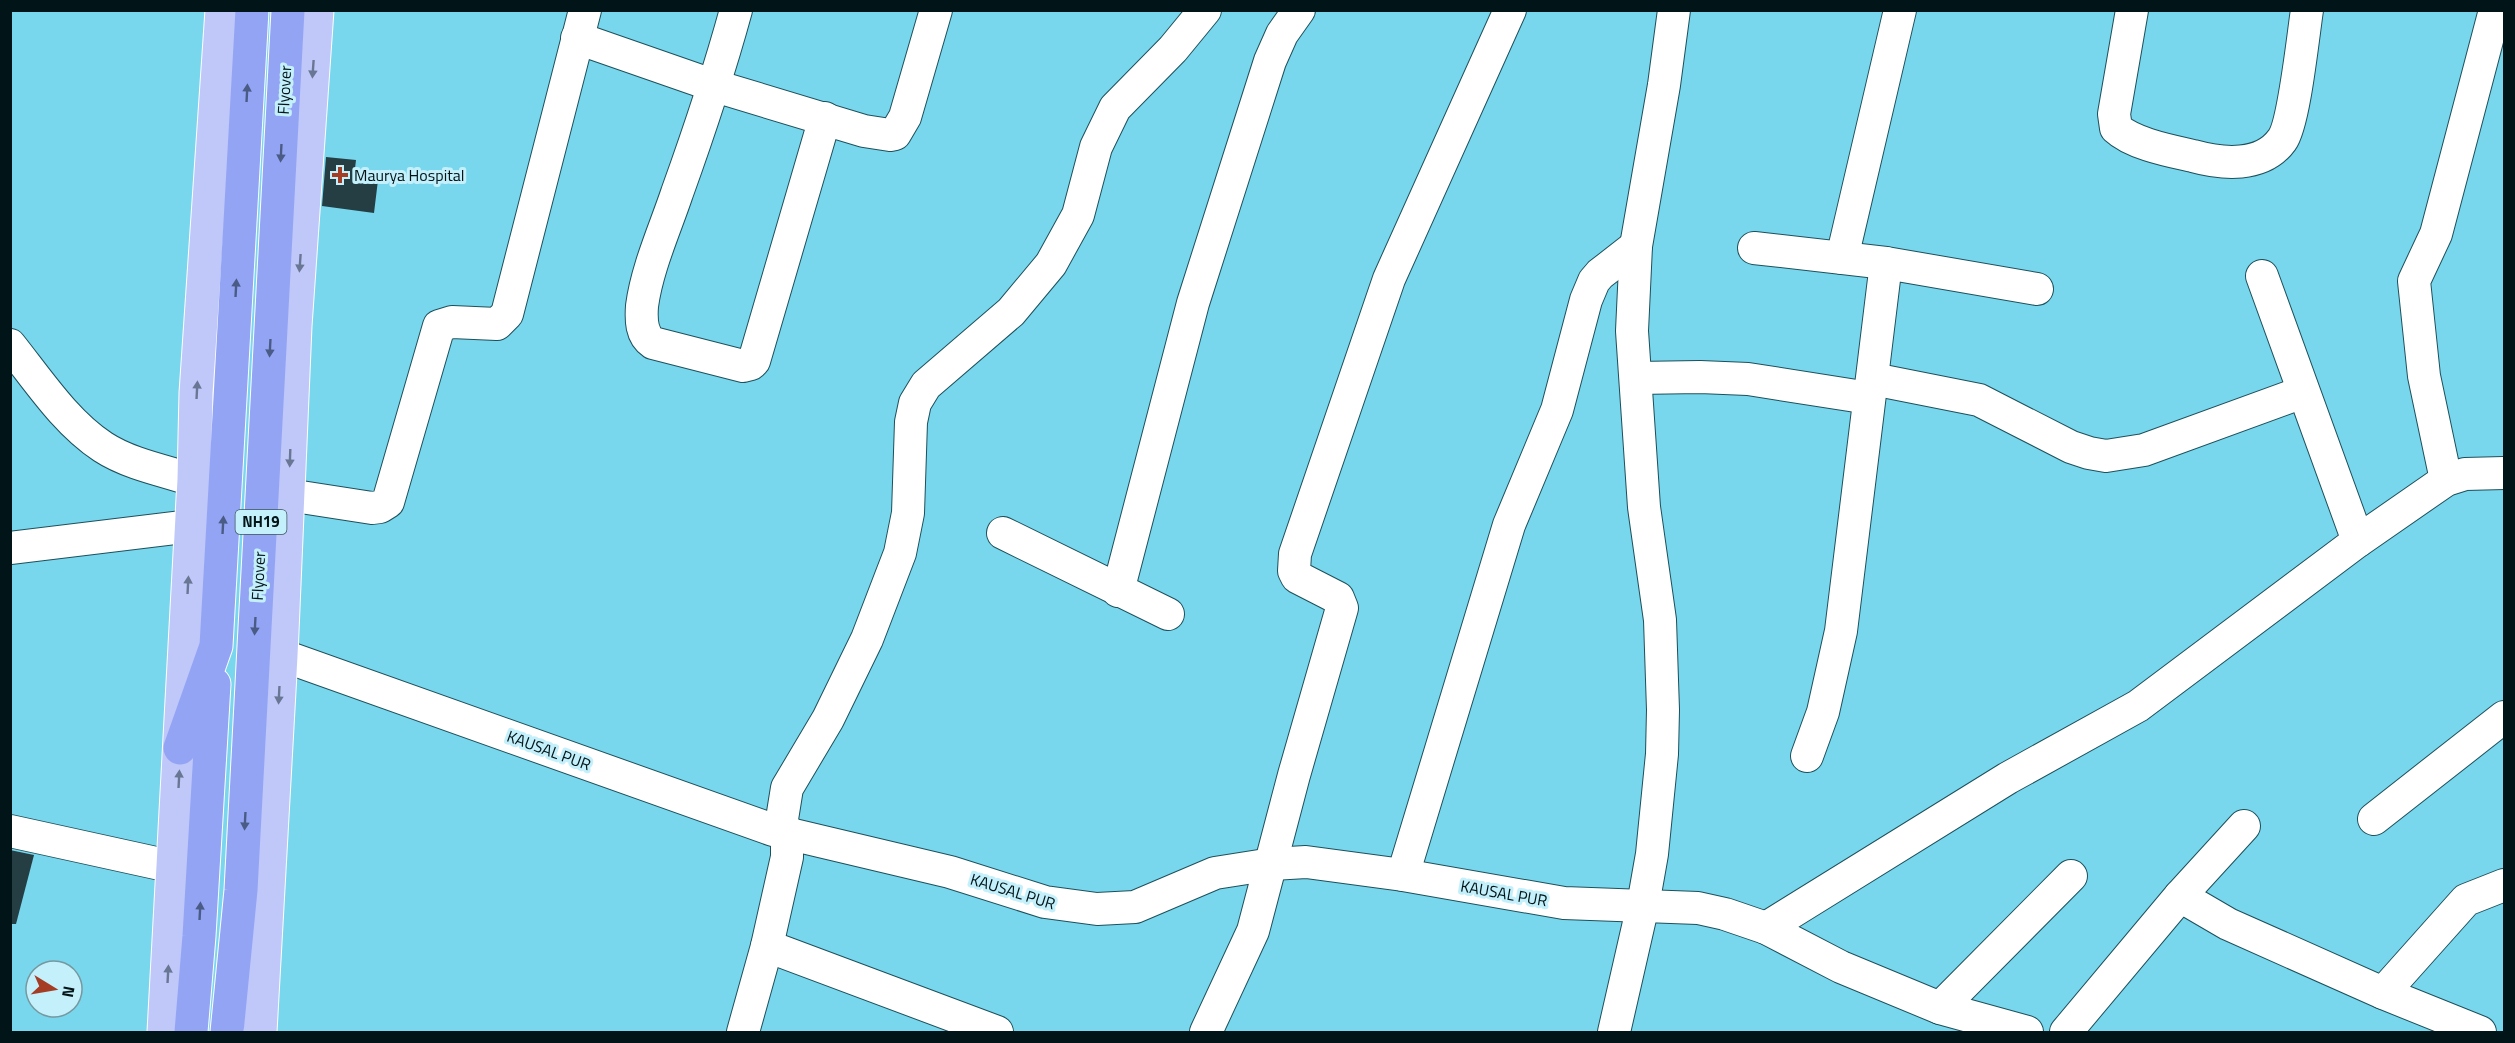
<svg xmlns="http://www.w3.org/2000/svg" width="2515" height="1043" font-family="'Titillium Web',sans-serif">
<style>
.building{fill:#243e44}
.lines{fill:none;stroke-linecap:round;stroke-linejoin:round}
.minor-casing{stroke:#1d505c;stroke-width:34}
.major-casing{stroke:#fff;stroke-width:35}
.highway-casing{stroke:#fff;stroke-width:35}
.minor{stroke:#fff;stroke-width:32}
.major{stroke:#bfc8f9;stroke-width:33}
.highway{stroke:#94a4f5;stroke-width:33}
.oneway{fill:#6a7794}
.oneway2{fill:#4a5c86}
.poi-dot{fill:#a53c24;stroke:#c4f0fb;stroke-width:2}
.labels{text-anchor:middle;stroke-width:6;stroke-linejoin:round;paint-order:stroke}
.shield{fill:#c4f0fb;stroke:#3c565c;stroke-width:1.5}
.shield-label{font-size:15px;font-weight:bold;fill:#011418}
.street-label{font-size:16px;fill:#011418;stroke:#c4f0fb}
.poi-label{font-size:16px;fill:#011418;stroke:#c4f0fb;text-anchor:start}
</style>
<rect width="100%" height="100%" fill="#78d7ec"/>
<!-- building -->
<g class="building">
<path d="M 326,157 L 356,160 L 354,177 L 378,180 L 374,213 L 322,206 Z"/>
<path d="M 10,850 L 34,855 L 16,924 L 10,924 Z"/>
</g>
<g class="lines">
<!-- minor casing -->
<g class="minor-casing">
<g id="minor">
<path d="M 736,10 C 719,72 699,132 677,193 C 665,229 647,268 642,306 C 641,320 641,335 653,343 L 743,366 L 751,364 L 754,361 L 825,118"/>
<path d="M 2132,10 L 2114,114 L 2116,128 C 2133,144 2171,151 2193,156 C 2222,164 2262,168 2282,140 C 2294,124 2303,36 2307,10"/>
<path d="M 577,38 L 715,86 L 864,131 L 890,135 L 895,134 L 905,117 L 936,10"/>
<path d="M 1754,248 L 1886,263 L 2037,289"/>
<path d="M 1842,258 L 1900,10"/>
<path d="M 10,345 C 38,380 65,422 103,447 C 129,464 165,471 194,480"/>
<path d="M 1636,378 L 1700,377 L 1748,379 L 1869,398"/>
<path d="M 1873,379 L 1979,400 L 2071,447 L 2089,453 L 2106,456 L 2144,450 L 2303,392"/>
<path d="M 2446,480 L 2424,376 L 2414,281 L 2436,234 L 2495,10"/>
<path d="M 288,495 L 372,508 L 380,507 L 388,502 L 439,326 L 452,322 L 497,324 L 507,314 L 585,10"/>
<path d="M 1003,533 L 1168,614"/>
<path d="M 2358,541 L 2446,480 L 2465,474 L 2504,473"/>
<path d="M 10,548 L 191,526"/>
<path d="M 1118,591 L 1193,303 L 1270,61 L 1282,34 L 1299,10"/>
<path d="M 281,655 L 773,830 L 950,872 L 1045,902 L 1097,909 L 1135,907 L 1215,873 L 1272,864 L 1306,862 L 1403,875 L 1564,903 L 1698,908 L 1725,914 L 1766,928 L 1841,967 L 1940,1008 L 2027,1032"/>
<path d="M 1807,756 L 1823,712 L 1841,631 L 1886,263"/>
<path d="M 2374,819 L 2504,717"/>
<path d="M 10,831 L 174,867"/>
<path d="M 1403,875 L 1509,525 L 1557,410 L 1586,300 L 1594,281 L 1600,274 L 1636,246"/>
<path d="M 2180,896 L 2228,924 L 2383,993 L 2466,900 L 2504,885"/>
<path d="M 1766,928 L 2008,778 L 2138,706 L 2358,541 L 2262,276"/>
<path d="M 767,946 L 997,1032"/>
<path d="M 2383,993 L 2480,1032"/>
<path d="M 1940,1008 L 2071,876"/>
<path d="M 743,1032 L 767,946 L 787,857 L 787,845 L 782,819 L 787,788 L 828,719 L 867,639 L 900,553 L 908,513 L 911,422 L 915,403 L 926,385 L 1011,312 L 1051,264 L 1078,215 L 1096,147 L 1115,108 L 1173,49 L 1205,10"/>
<path d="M 1206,1032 L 1253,931 L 1294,775 L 1342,608 L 1338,598 L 1297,577 L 1294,571 L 1295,554 L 1389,279 L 1510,10"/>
<path d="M 1614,1032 L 1643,905 L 1652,854 L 1662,754 L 1663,710 L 1660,620 L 1644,507 L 1632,331 L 1636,246 L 1664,85 L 1674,10"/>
<path d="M 2066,1032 L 2180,896 L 2244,826"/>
</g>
</g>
<!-- major casing -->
<g class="major-casing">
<g id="major">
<path d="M 164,1032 L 194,480 L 196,393 L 222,10"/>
<path d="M 260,1032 L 281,655 L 295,326 L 317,10"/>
</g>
</g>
<!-- highway casing -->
<g class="highway-casing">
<g id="highway">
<path d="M 180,748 L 216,646 L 252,10"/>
<path d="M 191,1032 L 199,936 L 214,684"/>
<path d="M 227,1032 L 241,890 L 288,10"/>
</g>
</g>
<!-- minor -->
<use href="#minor" class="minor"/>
<!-- major -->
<use href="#major" class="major"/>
<!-- highway -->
<use href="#highway" class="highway"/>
</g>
<!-- one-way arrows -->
<defs><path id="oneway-solid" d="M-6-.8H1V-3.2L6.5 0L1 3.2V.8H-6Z" transform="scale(1.5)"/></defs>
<g class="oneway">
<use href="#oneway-solid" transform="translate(313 69) rotate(94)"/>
<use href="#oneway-solid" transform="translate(300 263) rotate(94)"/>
<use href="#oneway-solid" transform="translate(197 390) rotate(-87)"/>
<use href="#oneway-solid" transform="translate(290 458) rotate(92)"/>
<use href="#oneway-solid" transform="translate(188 585) rotate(-87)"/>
<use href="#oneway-solid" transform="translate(279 695) rotate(93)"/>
<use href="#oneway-solid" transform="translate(179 779) rotate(-87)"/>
<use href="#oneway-solid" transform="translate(168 974) rotate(-87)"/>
</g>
<g class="oneway2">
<use href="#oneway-solid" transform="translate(247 93) rotate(-87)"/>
<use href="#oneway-solid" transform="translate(281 153) rotate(93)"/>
<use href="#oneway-solid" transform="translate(236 288) rotate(-87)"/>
<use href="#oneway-solid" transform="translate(270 348) rotate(93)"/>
<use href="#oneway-solid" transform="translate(223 525) rotate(-87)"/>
<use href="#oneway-solid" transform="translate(255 626) rotate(93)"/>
<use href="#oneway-solid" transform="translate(245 821) rotate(93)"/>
<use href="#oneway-solid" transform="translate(200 911) rotate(-87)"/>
</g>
<!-- markers -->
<path class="poi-dot" d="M337 166h6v6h6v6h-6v6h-6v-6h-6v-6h6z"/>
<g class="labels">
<!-- shield labels -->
<rect class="shield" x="235.5" y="510" width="51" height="24" rx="4.5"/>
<g class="shield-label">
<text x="261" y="527">NH19</text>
</g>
<!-- street labels -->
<g class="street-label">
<text transform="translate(284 90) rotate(-87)" y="6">Flyover</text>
<text transform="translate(258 576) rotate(-87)" y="6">Flyover</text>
<text transform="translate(549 750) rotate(20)" y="6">KAUSAL PUR</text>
<text transform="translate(1013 891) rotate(17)" y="6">KAUSAL PUR</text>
<text transform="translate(1504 893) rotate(10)" y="6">KAUSAL PUR</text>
</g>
<!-- poi labels -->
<g class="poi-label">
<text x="354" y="181">Maurya Hospital</text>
</g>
</g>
<!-- border -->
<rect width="2515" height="1043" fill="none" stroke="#011418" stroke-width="24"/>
<!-- north arrow -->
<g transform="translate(54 989) rotate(101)"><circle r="28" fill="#c4f0fb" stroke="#7698a0" stroke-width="1.5"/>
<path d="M0-4.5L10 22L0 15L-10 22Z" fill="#a53c24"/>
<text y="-9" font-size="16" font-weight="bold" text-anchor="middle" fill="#011418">N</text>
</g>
</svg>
